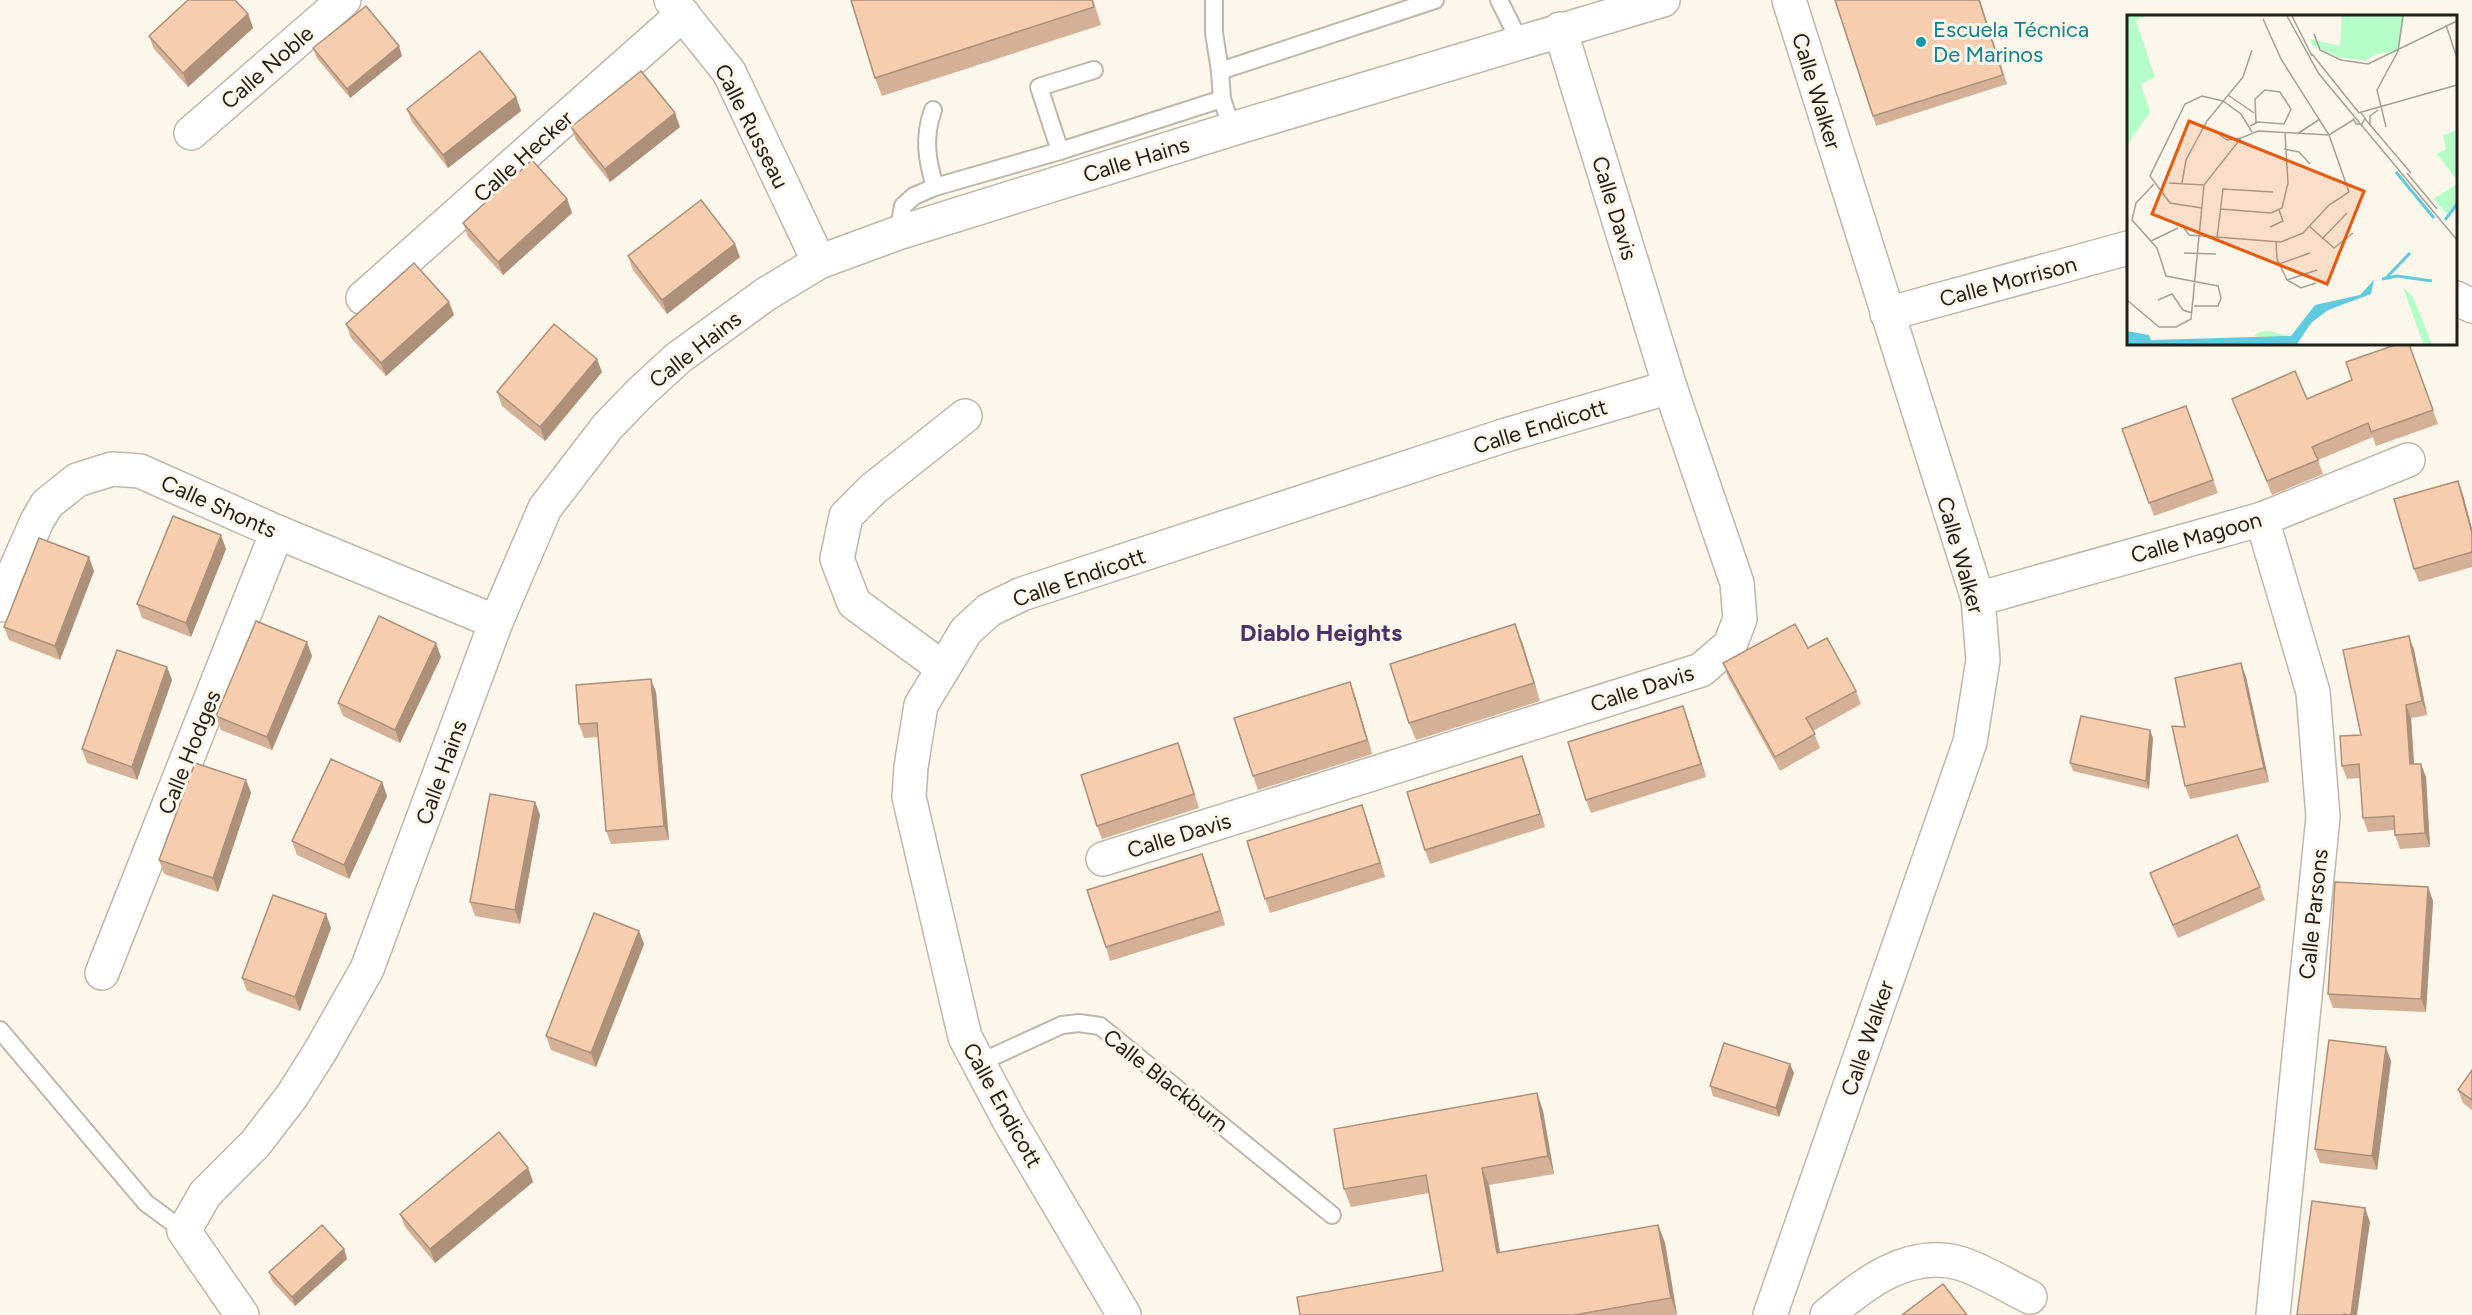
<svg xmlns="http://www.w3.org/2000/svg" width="2472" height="1315" font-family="Figtree,sans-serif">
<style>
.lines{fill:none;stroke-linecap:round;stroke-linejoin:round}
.lane-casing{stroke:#beb7ac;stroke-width:20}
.street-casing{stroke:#beb7ac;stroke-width:36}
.lane{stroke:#fff;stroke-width:16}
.street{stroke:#fff;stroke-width:33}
.wall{fill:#d4b196}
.shaded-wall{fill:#ac907a}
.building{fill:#f6ceaf;stroke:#ac907a;stroke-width:1.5}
.culture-dot{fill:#0f9aa8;stroke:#fdf6ea;stroke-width:2}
.labels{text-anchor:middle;stroke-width:6;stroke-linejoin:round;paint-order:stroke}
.culture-label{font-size:22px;fill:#0d838f;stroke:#fdf6ea;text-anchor:start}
.street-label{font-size:22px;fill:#221f1b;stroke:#fdf6ea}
.neighbourhood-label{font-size:24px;font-weight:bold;fill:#4d316c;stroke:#fdf6ea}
.inset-river{fill:none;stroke:#5fcbe0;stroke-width:3}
.inset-road{fill:none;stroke:#a5a097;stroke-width:1.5}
.view{fill:#e8590c;fill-opacity:0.15;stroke:#e8590c;stroke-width:3}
.inset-edge{fill:none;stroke:#221f1b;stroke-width:3}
</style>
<rect width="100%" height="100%" fill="#fdf6ea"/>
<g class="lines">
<!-- lane casing -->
<g class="lane-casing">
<g id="lane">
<path d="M 1214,0 L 1214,33 L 1220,71"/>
<path d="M 1499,0 L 1520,42"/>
<path d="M 933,110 C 923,138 927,160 935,187"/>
<path d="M 1232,129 L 1222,99 L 1220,71 L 1435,0"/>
<path d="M 1060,151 L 1039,87 L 1094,70"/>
<path d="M 898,233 L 903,206 L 914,196 L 935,187 L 1060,151 L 1222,99"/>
<path d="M 0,1030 L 146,1203 L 184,1231"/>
<path d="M 979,1063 L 1062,1025 L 1079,1023 L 1100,1026 L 1332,1215"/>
</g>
</g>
<!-- street casing -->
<g class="street-casing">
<g id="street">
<path d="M 671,0 L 729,72 L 819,262"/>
<path d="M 191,133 L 344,0"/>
<path d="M 363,298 L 683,14"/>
<path d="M 2456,298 L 2472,306"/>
<path d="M 1887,314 L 2128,248"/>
<path d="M 2262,519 L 2313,692 L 2323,817 L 2273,1315"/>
<path d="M 1978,599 L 2262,519 L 2408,460"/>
<path d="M 0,605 L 37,521 L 47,504 L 77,480 L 112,469 L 140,471 L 277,532 L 496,622"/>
<path d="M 943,668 L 854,603 L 837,559 L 846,516 L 873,489 L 965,416"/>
<path d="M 1103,859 L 1701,670 L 1730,645 L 1740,619 L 1737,583 L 1670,387 L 1560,29"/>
<path d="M 102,973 L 277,532"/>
<path d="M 242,1315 L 184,1231 L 205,1194 L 255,1144 L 292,1096 L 321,1050 L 367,969 L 496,622 L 545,508 L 608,426 L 641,392 L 678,358 L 766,294 L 819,262 L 898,233 L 1232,129 L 1663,0"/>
<path d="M 1124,1315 L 1010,1122 L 965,1037 L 909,797 L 911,767 L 921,705 L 966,631 L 989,610 L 1022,594 L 1506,435 L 1670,387"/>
<path d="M 1770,1315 L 1970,742 L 1983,660 L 1978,599 L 1789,0"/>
<path d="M 1827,1315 C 1864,1284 1908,1249 1959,1263 C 1983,1270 2007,1286 2030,1297"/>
</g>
</g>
<!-- lane -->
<use href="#lane" class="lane"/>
<!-- street -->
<use href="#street" class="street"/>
</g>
<!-- wall -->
<g class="wall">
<path d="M 1093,0 L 1101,25 L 882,96 L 875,78 Z"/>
<path d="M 1980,0 L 2007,84 L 1876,126 L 1873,116 Z"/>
<path d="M 248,14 L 253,28 L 188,87 L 154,49 L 149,36 Z"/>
<path d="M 313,48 L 402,56 L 350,98 L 317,58 Z"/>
<path d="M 516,97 L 521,111 L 448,168 L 412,122 L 407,109 Z"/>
<path d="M 571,127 L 680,127 L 610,182 L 576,140 Z"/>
<path d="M 567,199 L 572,213 L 503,275 L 468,237 L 463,223 Z"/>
<path d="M 628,256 L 740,257 L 667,314 L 633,270 Z"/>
<path d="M 449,302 L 454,315 L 386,376 L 351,338 L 346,324 Z"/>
<path d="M 2409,344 L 2438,424 L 2376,446 L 2373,437 L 2318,460 L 2323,474 L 2272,495 L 2232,399 L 2307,399 L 2352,380 Z"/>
<path d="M 602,372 L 545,441 L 502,406 L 497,392 Z"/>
<path d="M 2186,406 L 2218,493 L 2154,516 L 2122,429 Z"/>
<path d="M 2458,481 L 2463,495 L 2472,529 L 2472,567 L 2419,582 L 2414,569 Z"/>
<path d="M 226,549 L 191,637 L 142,618 L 137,604 Z"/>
<path d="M 94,571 L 60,660 L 9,640 L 4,627 Z"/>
<path d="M 1522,642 L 1540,701 L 1416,740 L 1409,723 Z"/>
<path d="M 1808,648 L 1856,691 L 1861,704 L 1813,731 L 1820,748 L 1780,771 L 1728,677 L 1723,663 Z"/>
<path d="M 2414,650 L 2427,715 L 2411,718 L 2414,764 L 2426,777 L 2430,847 L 2400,849 L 2395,835 L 2395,830 L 2368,832 L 2363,818 L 2360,778 L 2347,779 L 2342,766 Z"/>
<path d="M 312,656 L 272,750 L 221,730 L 216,716 Z"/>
<path d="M 441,657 L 400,743 L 343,716 L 338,703 Z"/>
<path d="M 167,667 L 172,680 L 137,780 L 87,763 L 82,749 Z"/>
<path d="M 2246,677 L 2269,782 L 2190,799 L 2185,786 L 2185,727 Z"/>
<path d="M 656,692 L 669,840 L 611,844 L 606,831 L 598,737 L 584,738 L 579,724 Z"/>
<path d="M 1355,696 L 1372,754 L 1258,790 L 1253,776 Z"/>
<path d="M 1688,720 L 1706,777 L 1591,813 L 1586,800 Z"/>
<path d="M 2153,738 L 2149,789 L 2073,771 L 2070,763 Z"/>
<path d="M 1522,756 L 1545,827 L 1430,864 L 1425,850 Z"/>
<path d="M 1183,757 L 1199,808 L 1102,839 L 1097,826 Z"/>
<path d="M 246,780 L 251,793 L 218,892 L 164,874 L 159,860 Z"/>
<path d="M 382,782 L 387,796 L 349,879 L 297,855 L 292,841 Z"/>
<path d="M 535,802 L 540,815 L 520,924 L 475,916 L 470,902 Z"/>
<path d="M 1367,819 L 1385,877 L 1270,913 L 1265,899 Z"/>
<path d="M 1202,854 L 1225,925 L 1110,961 L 1106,947 Z"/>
<path d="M 2150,873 L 2260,887 L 2265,900 L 2178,938 L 2155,886 Z"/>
<path d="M 2428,887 L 2433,901 L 2426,1012 L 2333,1008 L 2328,994 Z"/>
<path d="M 326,914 L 331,928 L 300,1011 L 247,991 L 242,978 Z"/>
<path d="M 639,931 L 644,944 L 596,1067 L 551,1050 L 546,1036 Z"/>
<path d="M 2391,1061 L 2377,1170 L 2320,1163 L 2315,1149 Z"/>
<path d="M 2472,1070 L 2472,1110 L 2463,1103 L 2458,1090 Z"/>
<path d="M 1794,1073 L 1779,1117 L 1713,1096 L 1710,1086 Z"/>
<path d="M 1537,1093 L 1543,1111 L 1554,1174 L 1489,1185 L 1500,1253 L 1658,1225 L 1665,1243 L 1677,1315 L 1300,1315 L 1443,1271 L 1429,1193 L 1351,1207 L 1344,1189 Z"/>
<path d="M 528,1168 L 533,1182 L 435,1263 L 405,1227 L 400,1214 Z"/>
<path d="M 344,1249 L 347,1259 L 295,1306 L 272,1281 L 269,1272 Z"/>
</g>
<!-- shaded-wall -->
<g class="shaded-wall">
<path d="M 248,14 L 253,28 L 188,87 L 183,73 Z"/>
<path d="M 399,46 L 402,56 L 350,98 L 347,89 Z"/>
<path d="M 516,97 L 521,111 L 448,168 L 443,155 Z"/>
<path d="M 675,113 L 680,127 L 610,182 L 605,169 Z"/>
<path d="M 567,199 L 572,213 L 503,275 L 498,262 Z"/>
<path d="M 735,244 L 740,257 L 667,314 L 662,300 Z"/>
<path d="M 449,302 L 454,315 L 386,376 L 381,363 Z"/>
<path d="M 597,359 L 602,372 L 545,441 L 540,427 Z"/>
<path d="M 2458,481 L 2463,495 L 2472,529 L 2472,533 Z"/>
<path d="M 221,535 L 226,549 L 191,637 L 186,623 Z"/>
<path d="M 89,557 L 94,571 L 60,660 L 55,646 Z"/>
<path d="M 1515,624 L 1522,642 L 1540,701 L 1534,683 Z"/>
<path d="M 2409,636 L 2414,650 L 2427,715 L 2422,701 Z"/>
<path d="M 307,642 L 312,656 L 272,750 L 267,737 Z"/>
<path d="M 436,643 L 441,657 L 400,743 L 395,730 Z"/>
<path d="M 2241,663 L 2246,677 L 2269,782 L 2264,768 Z"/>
<path d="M 167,667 L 172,680 L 137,780 L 132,767 Z"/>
<path d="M 651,679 L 656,692 L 669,840 L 664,826 Z"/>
<path d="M 1350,682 L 1355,696 L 1372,754 L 1367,740 Z"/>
<path d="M 2406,705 L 2411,718 L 2415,778 L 2410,764 Z"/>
<path d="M 1683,706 L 1688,720 L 1706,777 L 1701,764 Z"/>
<path d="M 2150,730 L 2153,738 L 2149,789 L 2146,781 Z"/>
<path d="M 1522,756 L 1527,770 L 1545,827 L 1540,814 Z"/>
<path d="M 2421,764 L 2426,777 L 2430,847 L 2425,833 Z"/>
<path d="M 246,780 L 251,793 L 218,892 L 213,878 Z"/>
<path d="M 382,782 L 387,796 L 349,879 L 344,865 Z"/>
<path d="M 535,802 L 540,815 L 520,924 L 515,910 Z"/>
<path d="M 1362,805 L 1367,819 L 1385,877 L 1380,863 Z"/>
<path d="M 1202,854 L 1207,867 L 1225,925 L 1220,911 Z"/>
<path d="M 2428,887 L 2433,901 L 2426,1012 L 2421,999 Z"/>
<path d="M 326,914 L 331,928 L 300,1011 L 295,997 Z"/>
<path d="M 639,931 L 644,944 L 596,1067 L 591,1053 Z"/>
<path d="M 2386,1047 L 2391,1061 L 2377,1170 L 2372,1156 Z"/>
<path d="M 1790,1064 L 1794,1073 L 1779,1117 L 1776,1108 Z"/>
<path d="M 1537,1093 L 1543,1111 L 1554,1174 L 1548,1156 Z"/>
<path d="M 528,1168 L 533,1182 L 435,1263 L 430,1249 Z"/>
<path d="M 1482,1168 L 1489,1185 L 1503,1271 L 1497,1253 Z"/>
<path d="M 2365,1208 L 2370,1222 L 2357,1315 L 2351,1315 Z"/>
<path d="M 1658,1225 L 1665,1243 L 1677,1315 L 1671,1298 Z"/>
<path d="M 344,1249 L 347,1259 L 295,1306 L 292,1297 Z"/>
</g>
<!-- building -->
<g class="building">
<path d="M 188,0 L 235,0 L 248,14 L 183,73 L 149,36 Z"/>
<path d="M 851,0 L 1092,0 L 1094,7 L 875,78 Z"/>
<path d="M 1835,0 L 1979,0 L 2003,75 L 1873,116 Z"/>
<path d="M 366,6 L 399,46 L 347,89 L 313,48 Z"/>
<path d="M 480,51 L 516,97 L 443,155 L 407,109 Z"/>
<path d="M 641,71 L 675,113 L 605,169 L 571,127 Z"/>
<path d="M 532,160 L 567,199 L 498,262 L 463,223 Z"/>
<path d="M 701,200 L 735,244 L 662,300 L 628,256 Z"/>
<path d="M 414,263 L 449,302 L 381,363 L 346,324 Z"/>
<path d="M 554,324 L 597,359 L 540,427 L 497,392 Z"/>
<path d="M 2398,344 L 2409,344 L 2433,410 L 2371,432 L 2368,423 L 2312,447 L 2318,460 L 2267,481 L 2232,399 L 2295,371 L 2307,399 L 2352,380 L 2346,362 Z"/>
<path d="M 2186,406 L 2213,480 L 2149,503 L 2122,429 Z"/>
<path d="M 2458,481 L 2472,533 L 2472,552 L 2414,569 L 2394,499 Z"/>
<path d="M 173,516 L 221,535 L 186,623 L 137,604 Z"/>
<path d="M 39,538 L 89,557 L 55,646 L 4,627 Z"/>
<path d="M 379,616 L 436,643 L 395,730 L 338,703 Z"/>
<path d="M 256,621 L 307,642 L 267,737 L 216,716 Z"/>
<path d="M 1515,624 L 1534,683 L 1409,723 L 1390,664 Z"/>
<path d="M 1795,624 L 1808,648 L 1827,638 L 1856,691 L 1806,718 L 1815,734 L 1775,757 L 1723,663 Z"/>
<path d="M 2409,636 L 2422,701 L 2406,705 L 2410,764 L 2421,764 L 2425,833 L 2395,835 L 2394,816 L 2363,818 L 2359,764 L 2342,766 L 2340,736 L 2361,735 L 2343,650 Z"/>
<path d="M 117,650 L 167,667 L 132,767 L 82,749 Z"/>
<path d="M 2241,663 L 2264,768 L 2185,786 L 2172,726 L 2185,727 L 2175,678 Z"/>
<path d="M 651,679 L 664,826 L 606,831 L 597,723 L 579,724 L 576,685 Z"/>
<path d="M 1350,682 L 1367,740 L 1253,776 L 1234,718 Z"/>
<path d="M 1683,706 L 1701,764 L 1586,800 L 1568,742 Z"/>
<path d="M 2081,716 L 2150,730 L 2146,781 L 2070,763 Z"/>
<path d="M 1178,743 L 1194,794 L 1097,826 L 1081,775 Z"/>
<path d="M 1522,756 L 1540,814 L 1425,850 L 1407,792 Z"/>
<path d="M 331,759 L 382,782 L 344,865 L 292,841 Z"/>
<path d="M 195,763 L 246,780 L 213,878 L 159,860 Z"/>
<path d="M 490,794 L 535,802 L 515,910 L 470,902 Z"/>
<path d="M 1362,805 L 1380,863 L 1265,899 L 1247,841 Z"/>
<path d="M 2237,835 L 2260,887 L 2173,925 L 2150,873 Z"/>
<path d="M 1202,854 L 1220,911 L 1106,947 L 1087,890 Z"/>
<path d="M 2335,882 L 2428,887 L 2421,999 L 2328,994 Z"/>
<path d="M 273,895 L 326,914 L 295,997 L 242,978 Z"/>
<path d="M 594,913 L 639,931 L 591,1053 L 546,1036 Z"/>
<path d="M 2329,1040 L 2386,1047 L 2372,1156 L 2315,1149 Z"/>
<path d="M 1724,1043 L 1790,1064 L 1776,1108 L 1710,1086 Z"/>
<path d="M 2472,1070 L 2472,1100 L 2458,1090 Z"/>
<path d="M 1537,1093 L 1548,1156 L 1482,1168 L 1497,1253 L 1658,1225 L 1671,1298 L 1574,1315 L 1300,1315 L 1297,1297 L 1443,1271 L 1426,1175 L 1344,1189 L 1334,1129 Z"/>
<path d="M 499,1132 L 528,1168 L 430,1249 L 400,1214 Z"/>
<path d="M 2312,1201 L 2365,1208 L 2351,1315 L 2344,1314 L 2344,1315 L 2297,1315 Z"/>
<path d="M 322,1225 L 344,1249 L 292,1297 L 269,1272 Z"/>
<path d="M 1943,1284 L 1967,1315 L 1902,1315 Z"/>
</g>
<!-- markers -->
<circle class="culture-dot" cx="1921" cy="42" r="6"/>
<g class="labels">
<!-- culture labels -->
<g class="culture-label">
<text x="1933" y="37">Escuela Técnica<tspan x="1933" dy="25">De Marinos</tspan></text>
</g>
<!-- street labels -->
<g class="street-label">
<text transform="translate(267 67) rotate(-41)" y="8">Calle Noble</text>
<text transform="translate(1817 91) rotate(73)" y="8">Calle Walker</text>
<text transform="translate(752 126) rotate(63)" y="8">Calle Russeau</text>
<text transform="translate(523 156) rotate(-42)" y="8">Calle Hecker</text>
<text transform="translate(1136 159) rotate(-17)" y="8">Calle Hains</text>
<text transform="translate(1615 208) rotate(73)" y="8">Calle Davis</text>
<text transform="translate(2008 281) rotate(-15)" y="8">Calle Morrison</text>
<text transform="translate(695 349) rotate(-38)" y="8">Calle Hains</text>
<text transform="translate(1540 426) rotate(-17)" y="8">Calle Endicott</text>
<text transform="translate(219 506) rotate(24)" y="8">Calle Shonts</text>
<text transform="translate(2196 537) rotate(-16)" y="8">Calle Magoon</text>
<text transform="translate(1961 555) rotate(74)" y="8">Calle Walker</text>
<text transform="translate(1079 577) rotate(-19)" y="8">Calle Endicott</text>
<text transform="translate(1642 688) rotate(-18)" y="8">Calle Davis</text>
<text transform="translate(189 752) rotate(-68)" y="8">Calle Hodges</text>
<text transform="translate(441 772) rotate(-70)" y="8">Calle Hains</text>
<text transform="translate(1179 835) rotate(-17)" y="8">Calle Davis</text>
<text transform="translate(2313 914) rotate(-84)" y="8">Calle Parsons</text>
<text transform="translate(1867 1038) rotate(-71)" y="8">Calle Walker</text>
<text transform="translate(1166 1080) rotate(38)" y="8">Calle Blackburn</text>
<text transform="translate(1003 1105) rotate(61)" y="8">Calle Endicott</text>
</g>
<!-- neighbourhood labels -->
<g class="neighbourhood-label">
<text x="1321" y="641">Diablo Heights</text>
</g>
</g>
<!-- overview -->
<g transform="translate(2127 15)">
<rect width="330" height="330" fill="#fdf6ea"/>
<path d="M 0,1 L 18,1 L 9,6 L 28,62 L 14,69 L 23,97 L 0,130 ZM 215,1 L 277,1 L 272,35 L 246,40 L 239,46 L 212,42 L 185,30 L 183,24 L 213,31 ZM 330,115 L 330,165 L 310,139 L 319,134 L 316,120 ZM 330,169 L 330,187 L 320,199 L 306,184 ZM 276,272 L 286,282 L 305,329 L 296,329 ZM 143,316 L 157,320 L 167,317 L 151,324 L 127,321 L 132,317 Z" fill="#b4fcc8"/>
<path d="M 247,265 L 244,279 L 201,295 L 184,308 L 170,329 L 0,329 L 0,316 L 22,320 L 24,325 L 164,321 L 188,290 L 233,280 Z" fill="#5fcbe0"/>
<path class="inset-river" d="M 269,157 L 307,203M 318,205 L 330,189M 259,263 L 283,238M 255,264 L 270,261 L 305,266"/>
<path class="inset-road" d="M 160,1 L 192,59 L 330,225M 165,1 L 185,41M 319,10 L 330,43M 187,19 L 193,35 L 214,45 L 241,49 L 330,6M 185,39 L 232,98M 101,80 L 127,98M 231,98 L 330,70M 226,103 L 229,109 L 235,109 L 238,103 L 234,98M 238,104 L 284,158M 243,110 L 243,101 L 251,95M 123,111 L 131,107 L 157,109 L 164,94 L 153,77 L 138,75 L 128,84 L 129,108M 259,112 L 250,75 L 271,36 L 276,1M 170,119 L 193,104M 93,120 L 100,125 L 114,123M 157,134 L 172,137 L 183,149M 280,158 L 310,194M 42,168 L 77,170M 55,168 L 59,145 L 80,106 L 116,62 L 125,35M 27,169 L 9,188 L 5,205 L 30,233 L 39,261 L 91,271 L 94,283 L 91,291 L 67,291M 75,193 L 43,188 L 23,161 L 58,89 L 75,81 L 96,86 L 114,99 L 125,117M 93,194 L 144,198 L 155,193 L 161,168 L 158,118M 182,211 L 207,233 L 226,218M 143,212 L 156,206 L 152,195M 57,213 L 62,220 L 154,227 L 176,218 L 202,190 L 222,177 L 202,120 L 154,44 L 136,4M 90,223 L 96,174 L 146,177M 195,224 L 220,198M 24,226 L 51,213M 149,227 L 150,244 L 160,265 L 174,273 L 189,268M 57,238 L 89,239M 152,249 L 183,238M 160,265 L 190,255M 0,285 L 32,312 L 49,312 L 64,304 L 77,170 L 114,123 L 131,116 L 202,120 L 226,105M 31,285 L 45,279 L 56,295 L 65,298"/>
<path class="view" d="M 62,106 L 237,176 L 200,269 L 25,199 Z"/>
<rect width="330" height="330" class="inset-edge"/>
</g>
</svg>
